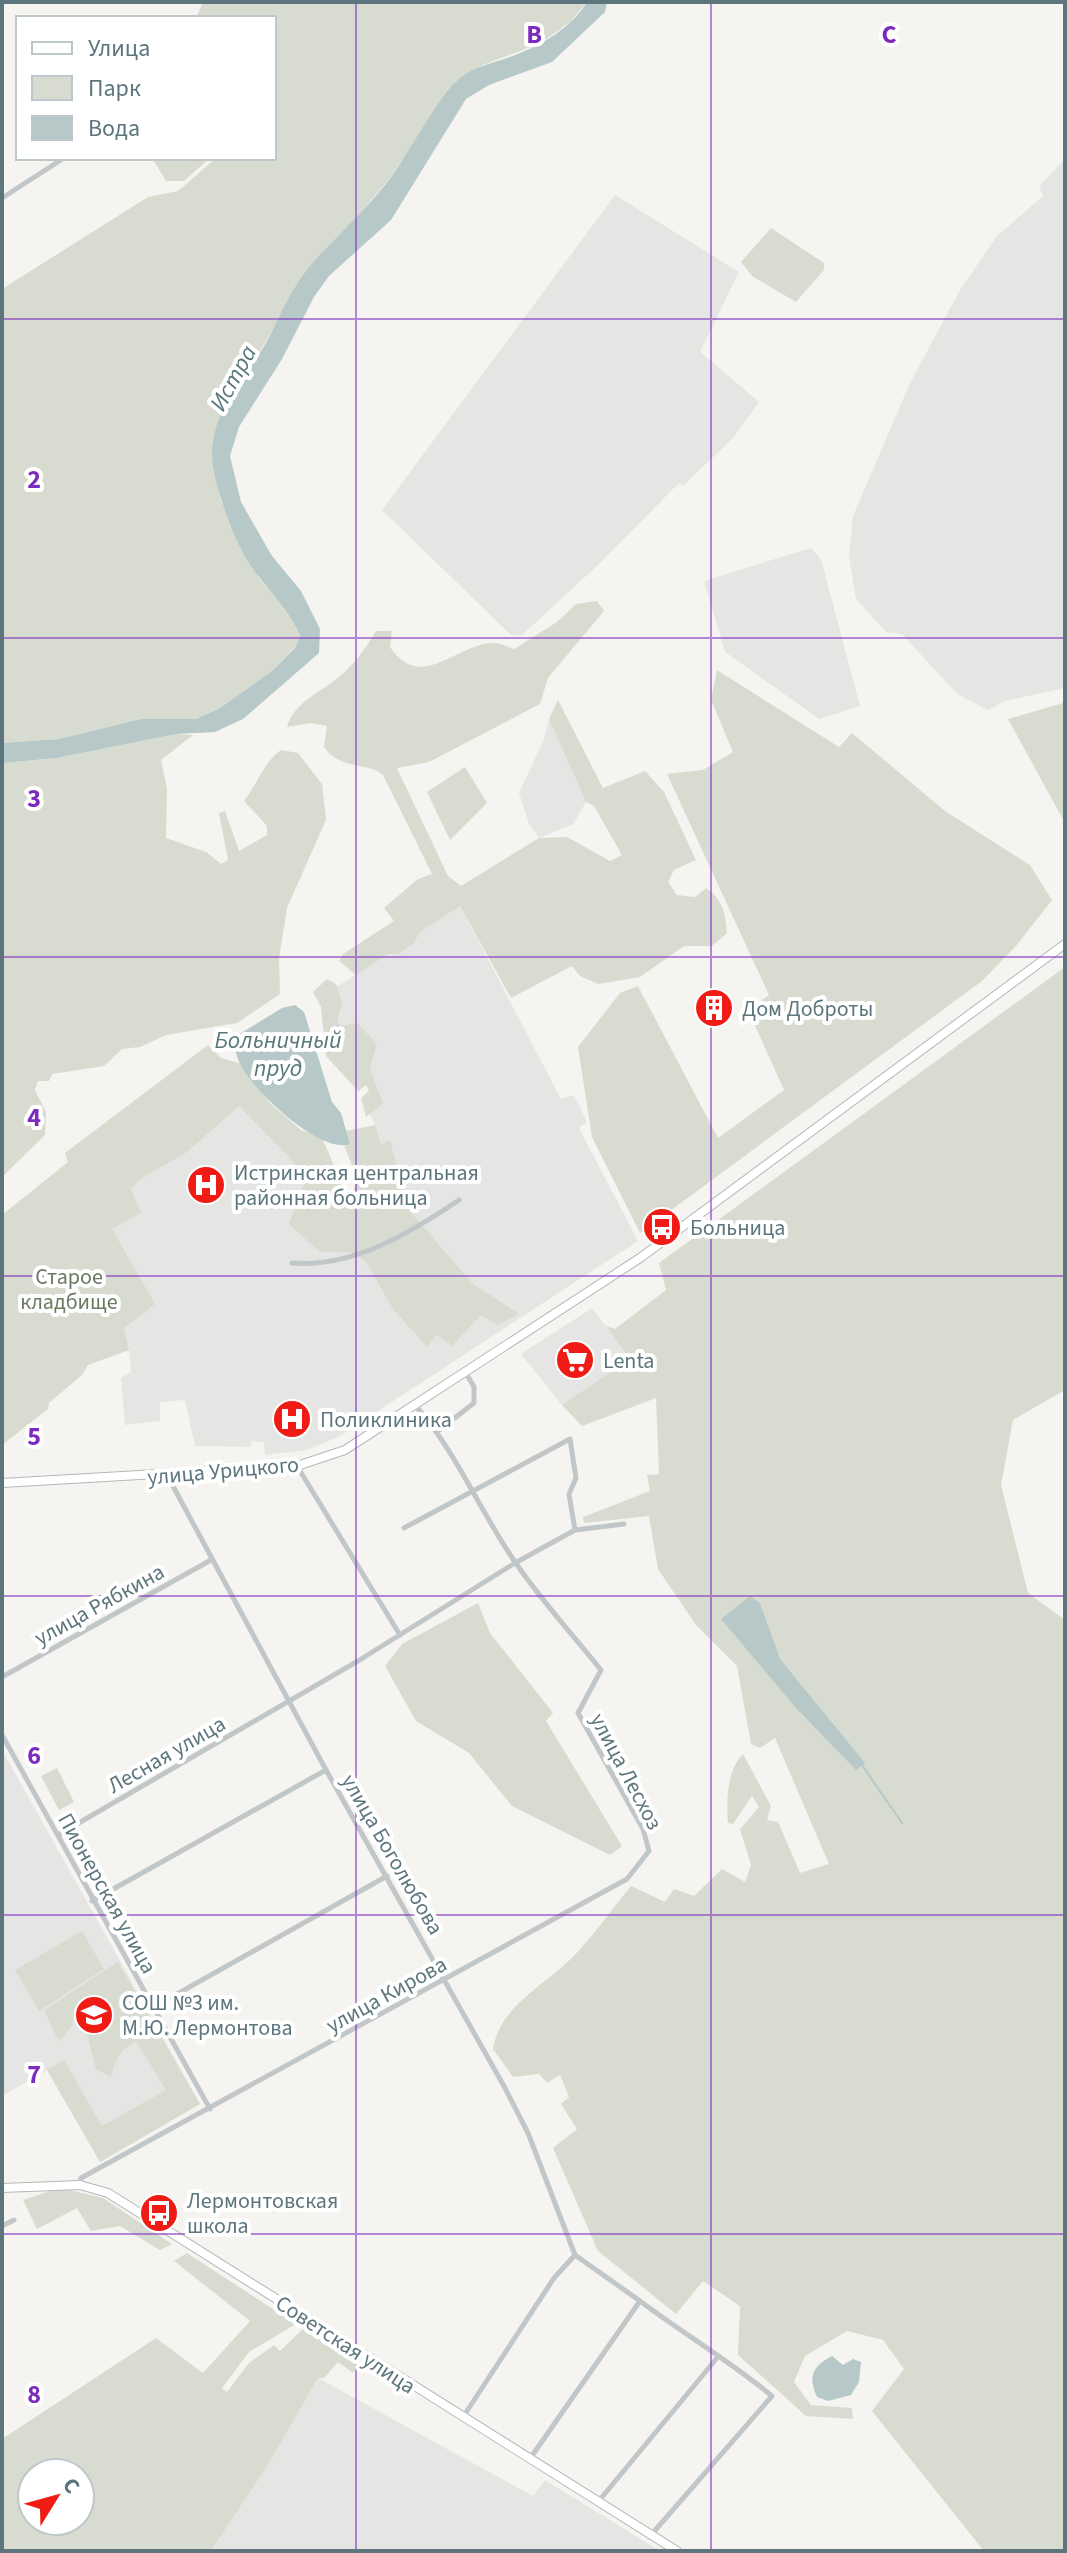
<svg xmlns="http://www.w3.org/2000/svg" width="1067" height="2553" font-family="'Source Sans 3',sans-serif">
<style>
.built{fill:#e5e5e3}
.green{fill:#d8dcd0;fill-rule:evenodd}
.water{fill:#b7c8c9}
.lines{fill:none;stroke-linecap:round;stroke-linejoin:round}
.stream{stroke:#b7c8c9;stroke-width:2}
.secondary-casing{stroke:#b1b9bb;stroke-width:10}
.street{stroke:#c1c7c8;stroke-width:5}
.secondary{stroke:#fff;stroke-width:8}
.grid{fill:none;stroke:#7b2cbf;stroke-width:2;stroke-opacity:0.55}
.labels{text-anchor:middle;stroke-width:8;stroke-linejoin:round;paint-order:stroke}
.poi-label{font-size:22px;fill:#5d767d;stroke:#fff;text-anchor:start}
.park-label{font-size:22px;fill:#6b7a60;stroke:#fff}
.street-label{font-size:22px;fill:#5d767d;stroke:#fff}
.water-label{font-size:24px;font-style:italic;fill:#58787a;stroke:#fff}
.grid-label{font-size:26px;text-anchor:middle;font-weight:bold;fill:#7b2cbf;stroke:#fff;stroke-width:8;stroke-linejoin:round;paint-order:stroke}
</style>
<rect width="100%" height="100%" fill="#f5f4f0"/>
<!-- built -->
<g class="built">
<path d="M 1065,159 L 1065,688 L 1005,701 L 988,710 L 957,694 L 902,634 L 886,632 L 856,599 L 849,557 L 853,516 L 910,383 L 960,290 L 997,236 L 1043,196 L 1039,186 Z"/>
<path d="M 615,195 L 739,272 L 700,352 L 759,402 L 734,437 L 683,486 L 679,483 L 598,565 L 521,636 L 511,635 L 382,510 Z"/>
<path d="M 811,548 L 821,559 L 860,706 L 819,719 L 725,652 L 704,581 Z"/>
<path d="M 549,719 L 586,802 L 573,824 L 539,838 L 529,824 L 519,793 L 544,739 Z"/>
<path d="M 460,906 L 561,1099 L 573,1095 L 580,1107 L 587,1122 L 579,1128 L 638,1241 L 338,1437 L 307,1450 L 265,1455 L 264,1442 L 251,1441 L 251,1447 L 195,1446 L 185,1400 L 160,1402 L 160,1421 L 125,1425 L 121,1378 L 131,1372 L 129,1350 L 68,1162 L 215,1058 L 326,1191 L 402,1220 L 375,1125 L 363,1102 L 376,1093 L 332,1020 L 329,992 Z"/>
<path d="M 592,1308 L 631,1359 L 562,1405 L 521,1354 Z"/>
<path d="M 2,1750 L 200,2104 L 100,2162 L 47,2070 L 2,2096 Z"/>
<path d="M 318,2378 L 533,2496 L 545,2480 L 660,2551 L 211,2551 L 268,2465 Z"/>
</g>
<!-- green -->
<g class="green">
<path d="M 203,2 L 587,2 L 571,21 L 541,43 L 483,65 L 456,81 L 393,174 L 343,234 L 309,268 L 219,420 L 213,441 L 221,501 L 259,578 L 287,610 L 300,636 L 295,647 L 272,671 L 220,708 L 196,719 L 141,719 L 59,739 L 2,743 L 2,289 L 148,197 L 178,191 L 216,158 L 274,158 L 274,18 L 196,18 Z"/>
<path d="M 152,158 L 210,158 L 184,181 L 166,181 Z"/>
<path d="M 771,228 L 824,263 L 824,270 L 796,302 L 752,276 L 741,262 Z"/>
<path d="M 597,601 L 604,611 L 548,678 L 540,704 L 429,762 L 397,768 L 448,876 L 461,886 L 539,838 L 567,837 L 610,861 L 622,855 L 594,806 L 586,802 L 549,719 L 558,700 L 603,788 L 645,771 L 664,792 L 696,860 L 674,870 L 668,882 L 677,895 L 695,897 L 706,888 C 722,898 726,915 727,933 L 712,946 L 684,946 L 640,977 L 598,984 L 580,976 L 572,966 L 511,998 L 460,906 L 419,933 L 414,943 L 398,954 L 388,954 L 356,975 L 339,961 L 343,954 L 394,921 L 384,908 L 418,879 L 432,874 L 383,775 C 369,762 341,771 324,747 L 327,726 L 311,723 L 287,727 C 293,704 317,694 335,680 C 353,667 365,649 376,631 L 392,631 L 390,647 C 420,691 452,648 490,643 C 497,642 506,646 514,649 L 557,622 L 576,604 Z"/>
<path d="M 717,670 L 839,747 L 852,733 L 945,811 L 1030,865 L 1052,900 L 1016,946 L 982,981 L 640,1233 L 592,1137 L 578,1047 L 620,993 L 638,986 L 718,1138 L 784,1090 L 748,1010 L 769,995 L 667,774 L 703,770 L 733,752 L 711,700 Z"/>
<path d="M 1063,703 L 1065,705 L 1065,823 L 1008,719 Z"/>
<path d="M 176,734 L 193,735 L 161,760 L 167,788 L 166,838 L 206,852 L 221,864 L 228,860 L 219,813 L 225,811 L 239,851 L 267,835 L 267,826 L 244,801 C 257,784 264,762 281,750 L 298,753 L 322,784 L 326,820 L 287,908 L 279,959 L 280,994 L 237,1023 L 166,1035 L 140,1047 L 122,1049 L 104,1066 L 52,1074 L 49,1081 L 38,1081 L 35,1090 L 46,1112 L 45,1135 L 2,1177 L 2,763 L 57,758 Z"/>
<path d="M 465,767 L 487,803 L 450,840 L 427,792 Z"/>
<path d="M 1065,967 L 1065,1390 L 1013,1420 L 1001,1485 L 1028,1593 L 1065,1620 L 1065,2551 L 984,2551 L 872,2411 L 904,2369 L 883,2340 L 847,2331 L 805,2356 L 794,2382 L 811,2405 L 852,2408 L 853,2419 L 806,2416 L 738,2355 L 740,2306 L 703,2281 L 676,2314 L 598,2251 L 553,2148 L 577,2129 L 561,2104 L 569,2097 L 560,2075 L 547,2083 L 539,2074 L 513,2077 L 493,2049 C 499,2011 534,1991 562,1967 C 588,1945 609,1912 631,1886 L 665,1902 L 674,1889 L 694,1896 L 722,1869 L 745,1882 L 751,1865 L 740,1829 L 759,1807 L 752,1796 L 733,1824 L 728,1823 C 726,1801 727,1770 743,1754 L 771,1806 L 767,1820 L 778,1822 L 800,1873 L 829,1864 L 775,1738 L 760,1748 L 751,1744 L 737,1666 L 696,1625 L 658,1569 L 649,1516 L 584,1523 L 583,1517 L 650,1491 L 647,1475 L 659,1474 L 656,1398 L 582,1426 L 562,1405 L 630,1359 L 606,1326 L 615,1329 L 666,1290 L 659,1263 Z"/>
<path d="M 327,979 L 336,984 L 342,1003 L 337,1021 L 341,1026 L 357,1023 L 377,1044 L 370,1068 L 383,1104 L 366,1117 L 361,1098 L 369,1091 L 366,1085 L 358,1091 L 326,1056 L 321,1007 L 313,992 Z"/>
<path d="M 208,1045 L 221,1058 L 239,1063 L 271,1104 L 301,1130 L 322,1138 L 344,1188 L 353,1194 C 359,1177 351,1162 344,1146 L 350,1144 L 346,1131 L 375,1125 L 381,1144 L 390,1140 L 408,1209 L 472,1283 L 519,1314 L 498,1325 L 481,1315 L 452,1346 L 437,1335 L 427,1347 L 393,1309 L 366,1262 L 350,1252 L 320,1252 L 289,1224 L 305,1181 L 291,1159 L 239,1106 L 187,1152 L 139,1180 L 131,1189 L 141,1213 L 112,1229 L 155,1304 L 124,1328 L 129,1350 L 88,1365 L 82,1375 L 49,1403 L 48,1409 L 2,1445 L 2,1215 L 68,1162 L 65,1153 Z"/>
<path d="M 478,1603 L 490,1633 L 553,1713 L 546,1721 L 622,1846 L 610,1855 L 512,1806 L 469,1753 L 416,1721 L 385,1666 L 402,1644 Z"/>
<path d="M 57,1768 L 74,1802 L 59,1810 L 41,1776 Z"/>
<path d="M 82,1931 L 104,1969 L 39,2011 L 15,1970 Z"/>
<path d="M 118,1962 L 200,2104 L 100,2162 L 47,2070 L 64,2060 L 102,2126 L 166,2090 L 136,2041 C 121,2049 115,2059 111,2077 L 96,2069 L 86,2030 L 91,2020 L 74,2008 L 72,2026 L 59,2042 L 44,2010 Z"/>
<path d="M 70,2190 L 103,2198 L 172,2244 L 160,2250 L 120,2226 L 91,2231 L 77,2208 L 37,2229 L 23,2200 L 50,2191 Z"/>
<path d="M 187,2253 L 296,2324 L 249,2352 L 222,2388 L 227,2392 L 249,2363 L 274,2345 L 280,2351 L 304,2328 L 360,2362 L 353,2373 L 338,2362 L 324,2378 L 318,2378 L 268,2465 L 211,2551 L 2,2551 L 2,2439 L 156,2338 L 203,2373 L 250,2321 L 174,2261 ZM 32,2473 L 80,2473 L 80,2521 L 32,2521 Z"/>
</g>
<!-- water -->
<g class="water">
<path d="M 587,2 L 607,2 L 605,12 L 552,62 L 489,85 L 466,99 L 391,220 L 329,276 L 314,297 L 282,359 L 239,427 L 230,456 L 241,502 L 272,556 L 301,591 L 320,629 L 319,653 L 243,719 L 215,732 L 176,734 L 57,758 L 2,763 L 2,743 L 59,739 L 141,719 L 196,719 L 220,708 L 272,671 L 295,648 L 300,636 C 291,613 274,596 259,577 C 238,553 218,497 213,466 C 205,414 249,377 270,335 C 283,309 296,280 317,258 C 343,230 371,205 394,173 C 411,149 439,95 460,78 C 476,65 496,63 515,55 C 541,46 573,26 587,2 Z"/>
<path d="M 295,1005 L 304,1012 L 332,1102 L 341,1113 L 350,1144 C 320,1155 251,1089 239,1062 C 236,1055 235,1046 233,1038 L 282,1008 Z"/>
<path d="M 750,1596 L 760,1603 L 780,1659 L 865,1763 L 856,1770 L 796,1708 L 721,1619 Z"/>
<path d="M 832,2356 L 843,2365 L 853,2359 L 861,2362 L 859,2382 L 851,2395 L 828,2401 L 817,2397 C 808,2376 812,2367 832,2356 Z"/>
</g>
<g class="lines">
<!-- stream -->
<path class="stream" d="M 862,1765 L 902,1823"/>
<!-- secondary casing -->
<g class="secondary-casing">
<g id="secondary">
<path d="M 2,1483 L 297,1466 L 345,1450 L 640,1258 L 1065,944"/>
<path d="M 2,2188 L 80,2185 L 108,2193 L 677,2551"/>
</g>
</g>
<!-- street -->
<g class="street">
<path d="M 2,198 L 64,158"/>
<path d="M 292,1263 C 353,1268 410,1233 459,1200"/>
<path d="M 438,1431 L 474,1403 L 474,1387 L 466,1373"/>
<path d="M 297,1466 L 400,1635"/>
<path d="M 167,1475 L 326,1770 L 505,2088 L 528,2133 L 575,2255"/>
<path d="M 404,1528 L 570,1439 L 576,1478 L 569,1494 L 575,1530"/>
<path d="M 2,1677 L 211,1560"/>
<path d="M 2,1735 L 210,2109"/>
<path d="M 58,1835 L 358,1661 L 515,1563 L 575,1530 L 624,1524"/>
<path d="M 92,1901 L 326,1770"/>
<path d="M 154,2007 L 387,1876"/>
<path d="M 80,2185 L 81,2178 L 627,1879 L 649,1851 L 643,1829 L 578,1713 L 601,1670 C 572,1634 539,1598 513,1559 C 479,1509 455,1450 415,1405"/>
<path d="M 2,2226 L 14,2220"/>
<path d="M 640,2301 C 684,2334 731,2362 772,2396 L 651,2535"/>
<path d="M 463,2417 L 554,2278 L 575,2255"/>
<path d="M 529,2460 L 640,2301 L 575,2255"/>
<path d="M 598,2502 L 717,2358"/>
</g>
<!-- secondary -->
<use href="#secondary" class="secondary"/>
</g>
<!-- grid -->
<path class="grid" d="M 356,2 L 356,2551M 711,2 L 711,2551M 2,319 L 1065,319M 2,638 L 1065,638M 2,957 L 1065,957M 2,1276 L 1065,1276M 2,1596 L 1065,1596M 2,1915 L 1065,1915M 2,2234 L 1065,2234"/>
<!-- icons -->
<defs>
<g id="building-disc" transform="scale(2)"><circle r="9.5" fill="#f01b14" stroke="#fff"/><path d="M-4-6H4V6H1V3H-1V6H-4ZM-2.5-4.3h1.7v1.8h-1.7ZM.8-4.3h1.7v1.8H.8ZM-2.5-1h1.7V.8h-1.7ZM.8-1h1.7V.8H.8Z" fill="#fff"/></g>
<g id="hospital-disc" transform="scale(2)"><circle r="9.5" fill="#f01b14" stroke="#fff"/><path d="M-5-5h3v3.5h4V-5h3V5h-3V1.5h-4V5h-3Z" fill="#fff"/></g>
<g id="bus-disc" transform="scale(2)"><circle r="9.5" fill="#f01b14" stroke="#fff"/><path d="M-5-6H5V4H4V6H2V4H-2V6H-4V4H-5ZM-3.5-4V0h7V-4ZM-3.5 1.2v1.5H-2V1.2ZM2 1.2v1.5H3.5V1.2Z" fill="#fff"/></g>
<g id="supermarket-disc" transform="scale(2)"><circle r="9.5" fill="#f01b14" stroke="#fff"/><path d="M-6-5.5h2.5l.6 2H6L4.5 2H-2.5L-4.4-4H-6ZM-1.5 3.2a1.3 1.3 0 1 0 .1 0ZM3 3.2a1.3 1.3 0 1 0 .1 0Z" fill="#fff"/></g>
<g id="school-disc" transform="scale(2)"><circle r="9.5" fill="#f01b14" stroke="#fff"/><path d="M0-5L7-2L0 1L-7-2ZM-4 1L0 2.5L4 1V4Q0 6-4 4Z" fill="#fff"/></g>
</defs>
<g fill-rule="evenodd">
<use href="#building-disc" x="714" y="1008"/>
<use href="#hospital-disc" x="206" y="1185"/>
<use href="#bus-disc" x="662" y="1227"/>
<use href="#supermarket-disc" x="575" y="1360"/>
<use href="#hospital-disc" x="292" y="1419"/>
<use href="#school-disc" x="94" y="2015"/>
<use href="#bus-disc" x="159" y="2213"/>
</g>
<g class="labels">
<!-- poi labels -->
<g class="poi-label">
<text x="742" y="1016">Дом Доброты</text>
<text x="234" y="1180">Истринская центральная<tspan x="234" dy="25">районная больница</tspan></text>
<text x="690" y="1235">Больница</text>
<text x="603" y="1368">Lenta</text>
<text x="320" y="1427">Поликлиника</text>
<text x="122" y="2010">СОШ №3 им.<tspan x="122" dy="25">М.Ю. Лермонтова</tspan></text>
<text x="187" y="2208">Лермонтовская<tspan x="187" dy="25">школа</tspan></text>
</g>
<!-- park labels -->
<g class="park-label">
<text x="69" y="1284">Старое<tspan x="69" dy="25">кладбище</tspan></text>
</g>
<!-- street labels -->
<g class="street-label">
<text transform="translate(223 1470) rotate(-5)" y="8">улица Урицкого</text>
<text transform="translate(99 1604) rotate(-29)" y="8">улица Рябкина</text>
<text transform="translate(166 1754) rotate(-30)" y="8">Лесная улица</text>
<text transform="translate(627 1771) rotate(62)" y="8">улица Лесхоз</text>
<text transform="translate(393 1854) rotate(60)" y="8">улица Боголюбова</text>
<text transform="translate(108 1893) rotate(61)" y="8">Пионерская улица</text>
<text transform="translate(386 1994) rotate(-29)" y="8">улица Кирова</text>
<text transform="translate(346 2344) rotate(33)" y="8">Советская улица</text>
</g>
<!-- water labels -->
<g class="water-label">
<text transform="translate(233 378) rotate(-61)" y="8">Истра</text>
<text x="278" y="1048">Больничный<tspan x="278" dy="28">пруд</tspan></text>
</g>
</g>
<g class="grid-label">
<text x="534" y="43">B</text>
<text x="889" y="43">C</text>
<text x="34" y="488">2</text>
<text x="34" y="807">3</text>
<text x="34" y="1126">4</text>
<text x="34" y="1445">5</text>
<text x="34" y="1764">6</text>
<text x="34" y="2083">7</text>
<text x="34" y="2403">8</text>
</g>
<!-- border -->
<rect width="1067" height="2553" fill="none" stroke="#5d767d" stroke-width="8"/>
<!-- legend -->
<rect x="16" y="16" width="260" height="144" fill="#ffffff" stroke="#bec8cb" stroke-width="2"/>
<rect x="32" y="42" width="40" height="12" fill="#ffffff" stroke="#bec8cb" stroke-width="2"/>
<text x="88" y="56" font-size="24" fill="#5d767d">Улица</text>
<rect x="32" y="76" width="40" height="24" fill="#d8dcd0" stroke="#bec8cb" stroke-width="2"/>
<text x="88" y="96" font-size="24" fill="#5d767d">Парк</text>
<rect x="32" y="116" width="40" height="24" fill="#b7c8c9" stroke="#bec8cb" stroke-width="2"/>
<text x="88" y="136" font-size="24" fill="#5d767d">Вода</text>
<!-- north arrow -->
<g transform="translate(56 2497) rotate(53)"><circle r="38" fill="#ffffff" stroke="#bec8cb" stroke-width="2"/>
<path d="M0-6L14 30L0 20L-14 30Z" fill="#f01b14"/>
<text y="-12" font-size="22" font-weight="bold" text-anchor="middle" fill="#5d767d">С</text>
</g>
</svg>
